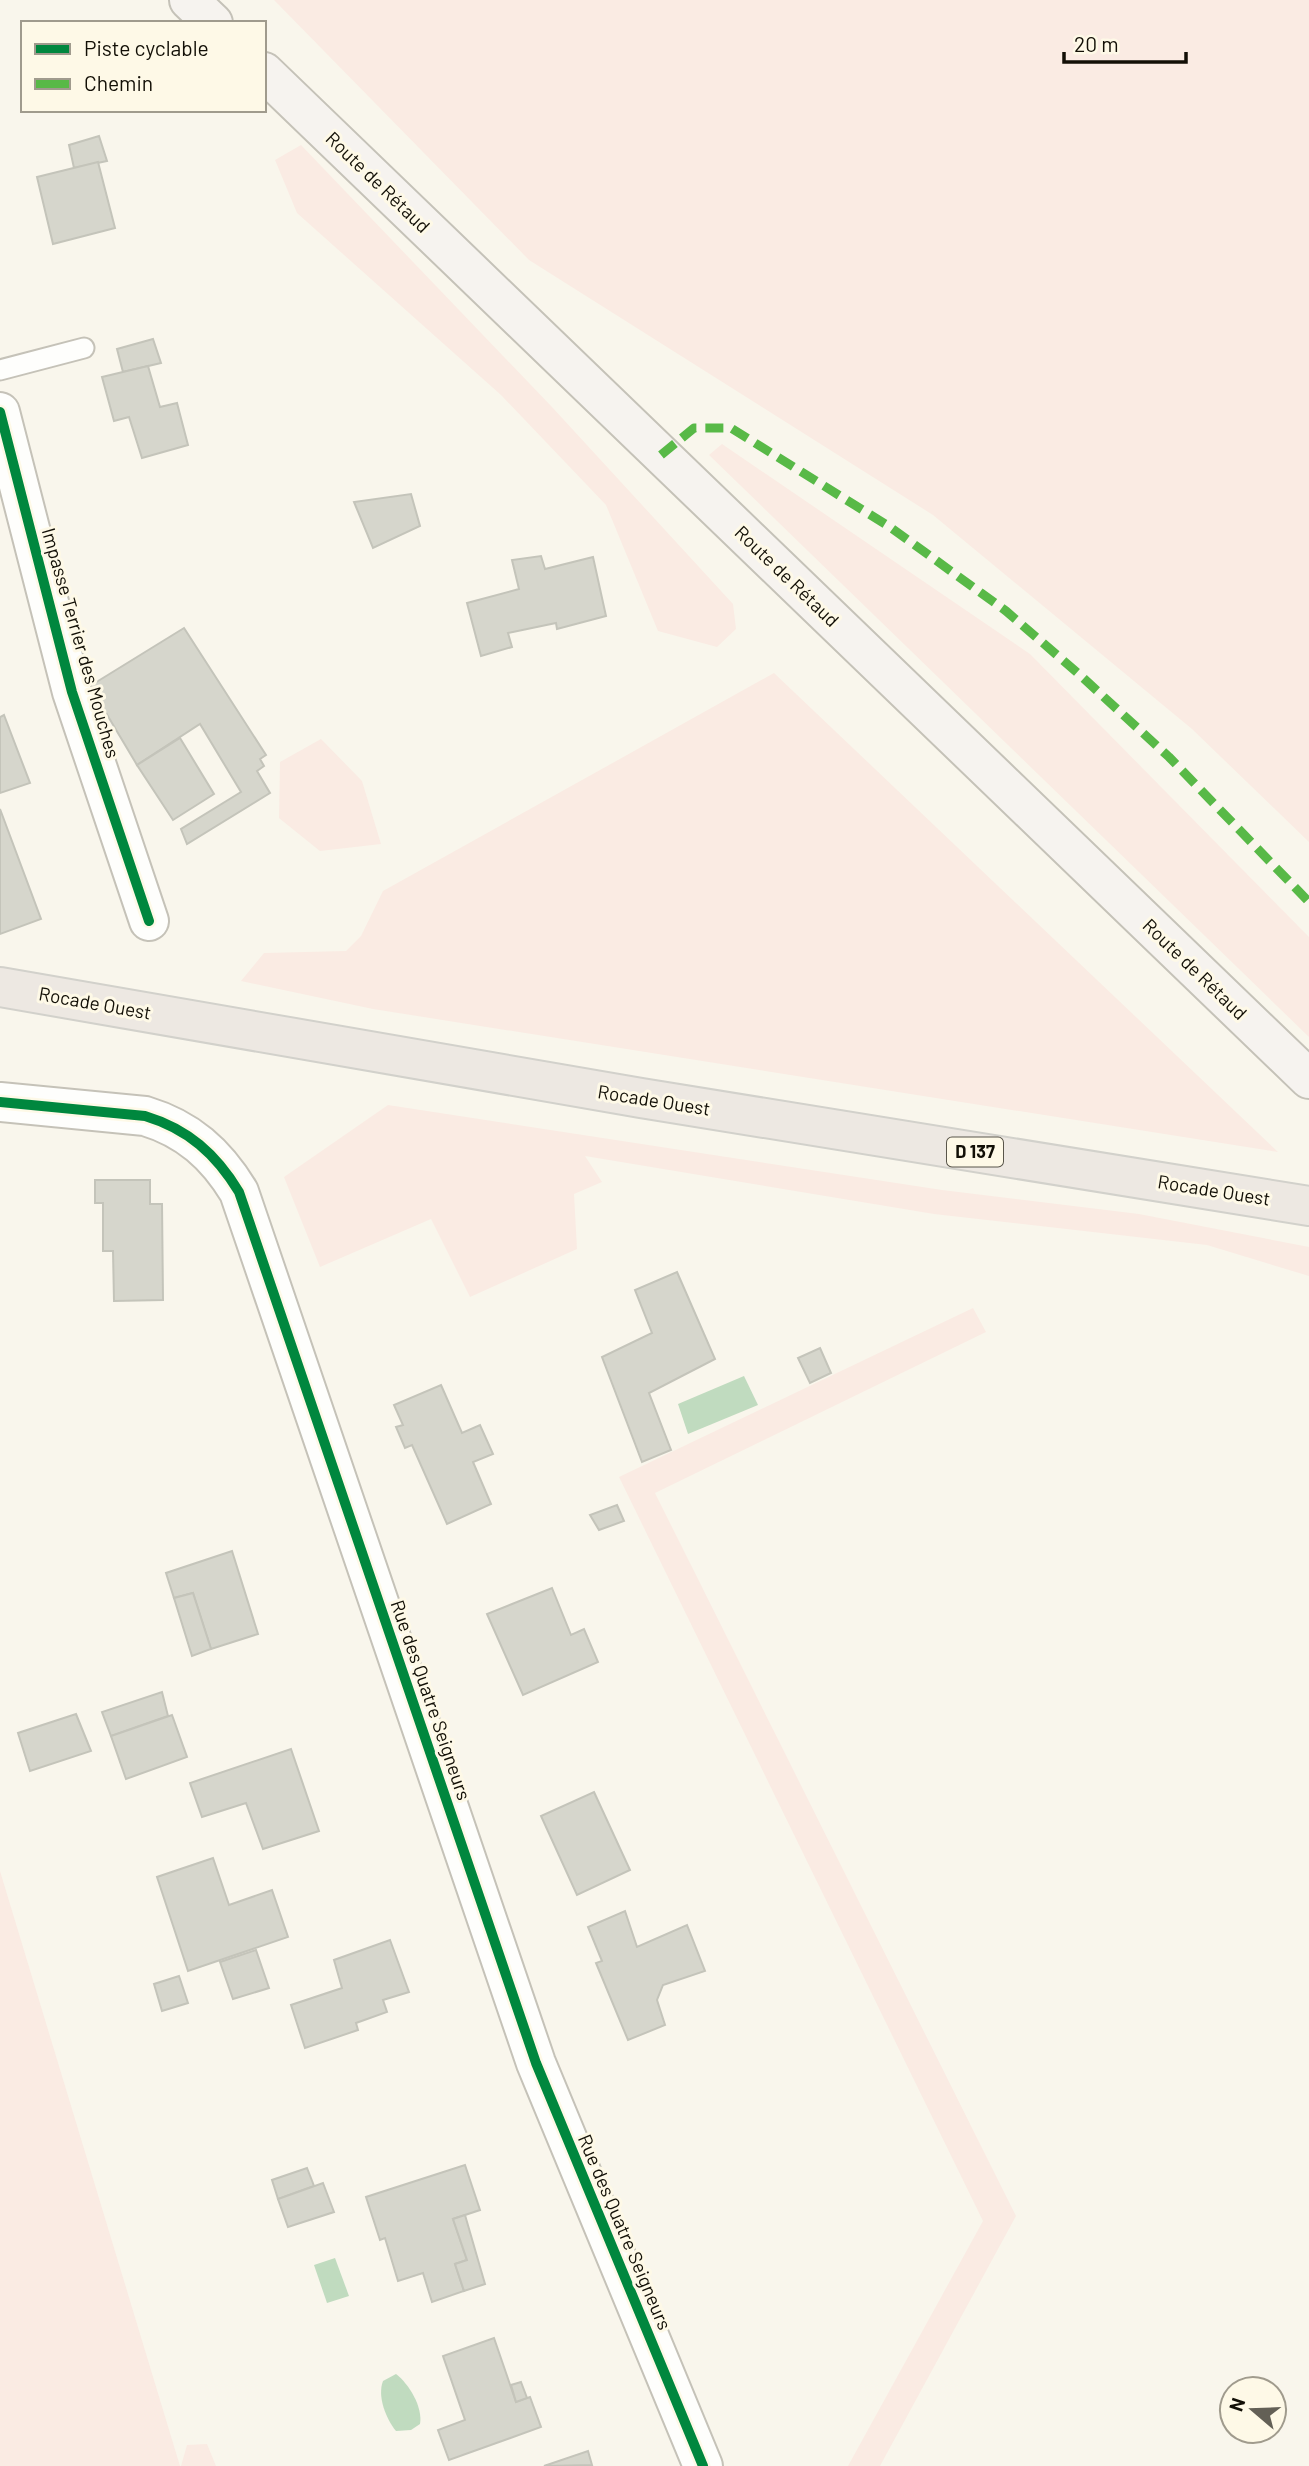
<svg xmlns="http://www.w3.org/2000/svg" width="1309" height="2466" font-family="Barlow,sans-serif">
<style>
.green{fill:#faebe3}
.water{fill:#c0dbbf}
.building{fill:#d6d6cc;stroke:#c4c4ba;stroke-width:2}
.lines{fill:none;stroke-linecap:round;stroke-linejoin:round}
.service-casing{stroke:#c5c2b8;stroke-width:23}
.minor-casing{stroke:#c5c2b8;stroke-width:42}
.secondary-casing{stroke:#c5c2b8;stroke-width:42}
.primary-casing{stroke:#d2d1cb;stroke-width:42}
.service{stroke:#fefefc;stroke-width:19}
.minor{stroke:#fefefc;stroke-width:38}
.secondary{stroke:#f6f3ef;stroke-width:38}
.primary{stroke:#ede8e2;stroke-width:38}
.quiet{stroke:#58b947;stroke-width:9;stroke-dasharray:18 9;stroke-linecap:butt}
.cycleway-casing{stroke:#fef9e7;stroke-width:15}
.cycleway{stroke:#00873e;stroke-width:10}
.labels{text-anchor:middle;stroke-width:6;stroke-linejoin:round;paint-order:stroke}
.shield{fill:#fef9e7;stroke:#59554a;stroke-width:2}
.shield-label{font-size:18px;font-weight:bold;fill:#120f06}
.street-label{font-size:19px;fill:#120f06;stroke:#fef9e7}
</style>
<rect width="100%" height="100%" fill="#f9f6ec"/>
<!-- green -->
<g class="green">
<path d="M 274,0 L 1309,0 L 1309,842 L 1192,729 L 933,515 L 529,260 Z"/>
<path d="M 301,145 L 552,407 L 733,604 L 736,629 L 717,647 L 658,631 L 606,505 L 501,395 L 297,213 L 275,160 Z"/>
<path d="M 722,444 L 1030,654 L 1309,937 L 1309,1037 L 709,455 Z"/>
<path d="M 774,673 L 1278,1152 L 373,1009 L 241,981 L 264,953 L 346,951 L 361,936 L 383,891 Z"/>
<path d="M 321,739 L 362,781 L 381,844 L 320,851 L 279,818 L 280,762 Z"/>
<path d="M 388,1105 L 942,1190 L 1139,1214 L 1309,1247 L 1309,1276 L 1207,1245 L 934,1214 L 585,1156 L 602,1182 L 574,1194 L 577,1249 L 470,1297 L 431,1219 L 320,1267 L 284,1177 Z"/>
<path d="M 973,1308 L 986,1332 L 655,1493 L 1016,2216 L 880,2466 L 848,2466 L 983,2221 L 619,1477 Z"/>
<path d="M 0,1871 L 180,2466 L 0,2466 Z"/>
<path d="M 207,2444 L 216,2466 L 181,2466 L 187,2445 Z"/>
</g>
<!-- water -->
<g class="water">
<path d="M 744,1376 L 758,1405 L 688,1434 L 678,1404 Z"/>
<path d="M 335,2258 L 349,2296 L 327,2303 L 314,2265 Z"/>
<path d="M 396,2374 C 409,2384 423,2407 420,2424 L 411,2430 L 396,2431 C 386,2419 377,2396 383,2381 Z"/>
</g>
<!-- building -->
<g class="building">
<path d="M 99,136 L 107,161 L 74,168 L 69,145 Z"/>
<path d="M 98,162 L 115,228 L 53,244 L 37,177 Z"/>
<path d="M 153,339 L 161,363 L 123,372 L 117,349 Z"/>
<path d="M 148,366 L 160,407 L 177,403 L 188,445 L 142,458 L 129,417 L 114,421 L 102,377 Z"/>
<path d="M 411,494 L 420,526 L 373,548 L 354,502 Z"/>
<path d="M 541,556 L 545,569 L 593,557 L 606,616 L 557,629 L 556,623 L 508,633 L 512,647 L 481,656 L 467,603 L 519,589 L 512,560 Z"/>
<path d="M 184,628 L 266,755 L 260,759 L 264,766 L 257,771 L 270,793 L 187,844 L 181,829 L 241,792 L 200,724 L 137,765 L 90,686 Z"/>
<path d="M 4,715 L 30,783 L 0,793 L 0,717 Z"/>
<path d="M 180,738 L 214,794 L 173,820 L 137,765 Z"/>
<path d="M 0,809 L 41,919 L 0,934 Z"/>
<path d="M 95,1180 L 150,1180 L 150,1204 L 162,1204 L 163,1300 L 114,1301 L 113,1251 L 103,1251 L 103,1203 L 95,1203 Z"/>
<path d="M 677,1272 L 715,1359 L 649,1393 L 671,1450 L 642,1462 L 602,1357 L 652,1333 L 635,1290 Z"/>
<path d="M 820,1348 L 831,1373 L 810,1383 L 798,1358 Z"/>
<path d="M 441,1385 L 462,1433 L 480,1425 L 493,1454 L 473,1462 L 491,1504 L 447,1524 L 412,1445 L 405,1448 L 396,1427 L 403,1425 L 394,1405 Z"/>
<path d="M 617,1505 L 624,1521 L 599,1530 L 590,1515 Z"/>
<path d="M 232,1551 L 258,1634 L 211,1649 L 193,1593 L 174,1598 L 166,1573 Z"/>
<path d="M 552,1588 L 571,1635 L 584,1629 L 598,1662 L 523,1695 L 487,1614 Z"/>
<path d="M 193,1593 L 211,1649 L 192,1656 L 174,1598 Z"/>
<path d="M 162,1692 L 168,1716 L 111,1736 L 102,1712 Z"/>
<path d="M 76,1714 L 91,1751 L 30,1771 L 18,1733 Z"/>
<path d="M 172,1715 L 187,1757 L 126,1779 L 111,1736 Z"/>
<path d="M 291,1749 L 319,1831 L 263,1849 L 246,1803 L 202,1817 L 190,1783 Z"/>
<path d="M 594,1792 L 630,1870 L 577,1895 L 541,1816 Z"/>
<path d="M 213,1858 L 229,1905 L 272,1890 L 288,1937 L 188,1971 L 157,1877 Z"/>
<path d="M 625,1911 L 637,1947 L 687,1925 L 705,1971 L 663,1985 L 657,2000 L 665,2025 L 628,2040 L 596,1963 L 602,1961 L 588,1927 Z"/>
<path d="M 390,1940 L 409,1992 L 383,2000 L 387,2012 L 356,2023 L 358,2030 L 305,2048 L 291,2005 L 342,1988 L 334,1960 Z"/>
<path d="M 256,1950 L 269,1988 L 233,1999 L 220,1962 Z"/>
<path d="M 179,1976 L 188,2003 L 162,2011 L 154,1984 Z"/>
<path d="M 465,2165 L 480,2210 L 453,2219 L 467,2260 L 455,2264 L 464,2291 L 432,2302 L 423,2273 L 398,2281 L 385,2238 L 380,2240 L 366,2197 Z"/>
<path d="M 307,2168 L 314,2186 L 278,2199 L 272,2180 Z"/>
<path d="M 323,2183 L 334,2212 L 288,2227 L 278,2199 Z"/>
<path d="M 465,2215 L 485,2284 L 464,2291 L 455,2264 L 467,2260 L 453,2219 Z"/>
<path d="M 494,2338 L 516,2402 L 530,2397 L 541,2427 L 449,2460 L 438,2430 L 465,2420 L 443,2356 Z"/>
<path d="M 521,2382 L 527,2398 L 516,2402 L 511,2385 Z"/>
<path d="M 588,2451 L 592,2465 L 544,2466 Z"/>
</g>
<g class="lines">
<!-- service casing -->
<g class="service-casing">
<path id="service" d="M 0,370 L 84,348"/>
</g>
<!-- minor casing -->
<g class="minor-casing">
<g id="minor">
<path d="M 0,412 L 72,692 L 149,921"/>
<path d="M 0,1102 L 145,1116 C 188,1129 216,1154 239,1192 L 536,2063 L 703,2466"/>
</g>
</g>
<!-- secondary casing -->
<g class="secondary-casing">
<g id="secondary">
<path d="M 189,0 L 213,23"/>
<path d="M 264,72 L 1309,1079"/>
</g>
</g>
<!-- primary casing -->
<g class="primary-casing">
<path id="primary" d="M 0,987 L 641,1098 L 1309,1206"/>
</g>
<!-- service -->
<use href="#service" class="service"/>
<!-- minor -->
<use href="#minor" class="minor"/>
<!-- secondary -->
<use href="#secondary" class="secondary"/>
<!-- primary -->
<use href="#primary" class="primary"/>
<!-- quiet -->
<path class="quiet" d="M 661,455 L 694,428 L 731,428 L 890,527 L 1006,611 L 1080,675 L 1169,757 L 1309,902"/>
<!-- cycleway casing -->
<g class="cycleway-casing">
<g id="cycleway">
<path d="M 0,412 L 72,692 L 149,921"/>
<path d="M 0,1102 L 145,1116 C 188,1129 216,1154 239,1192 L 536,2063 L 703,2466"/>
</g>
</g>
<!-- cycleway -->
<use href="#cycleway" class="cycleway"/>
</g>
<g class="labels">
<!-- shield labels -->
<rect class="shield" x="947" y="1137.5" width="56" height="29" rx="5"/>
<g class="shield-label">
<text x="975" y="1158">D 137</text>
</g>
<!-- street labels -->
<g class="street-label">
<text transform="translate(378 182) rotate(44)" y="7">Route de Rétaud</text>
<text transform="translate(787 576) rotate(44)" y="7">Route de Rétaud</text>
<text transform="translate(81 643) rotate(74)" y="7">Impasse Terrier des Mouches</text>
<text transform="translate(1195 969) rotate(44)" y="7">Route de Rétaud</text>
<text transform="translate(95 1003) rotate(10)" y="7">Rocade Ouest</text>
<text transform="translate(654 1100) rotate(9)" y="7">Rocade Ouest</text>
<text transform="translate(1214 1190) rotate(9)" y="7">Rocade Ouest</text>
<text transform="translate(431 1700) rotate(71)" y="7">Rue des Quatre Seigneurs</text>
<text transform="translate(625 2232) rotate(67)" y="7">Rue des Quatre Seigneurs</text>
</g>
</g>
<!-- legend -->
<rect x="21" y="21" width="245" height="91" fill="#fef9e7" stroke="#a09b8d" stroke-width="2"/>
<rect x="35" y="44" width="35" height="10" fill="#00873e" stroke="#a09b8d" stroke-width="2"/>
<text x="84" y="56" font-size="21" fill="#120f06">Piste cyclable</text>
<rect x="35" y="79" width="35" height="10" fill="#58b947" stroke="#a09b8d" stroke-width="2"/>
<text x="84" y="91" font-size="21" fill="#120f06">Chemin</text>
<!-- north arrow -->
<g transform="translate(1253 2410) rotate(289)"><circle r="33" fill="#fef9e7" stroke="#a09b8d" stroke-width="2"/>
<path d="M0-5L12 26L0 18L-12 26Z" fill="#636056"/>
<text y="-10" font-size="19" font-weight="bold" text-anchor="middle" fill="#120f06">N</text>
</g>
<!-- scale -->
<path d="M1064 52v10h122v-10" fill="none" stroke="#120f06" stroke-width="3.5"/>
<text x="1074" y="52" font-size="21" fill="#120f06" stroke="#fef9e7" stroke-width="5" paint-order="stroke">20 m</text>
</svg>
